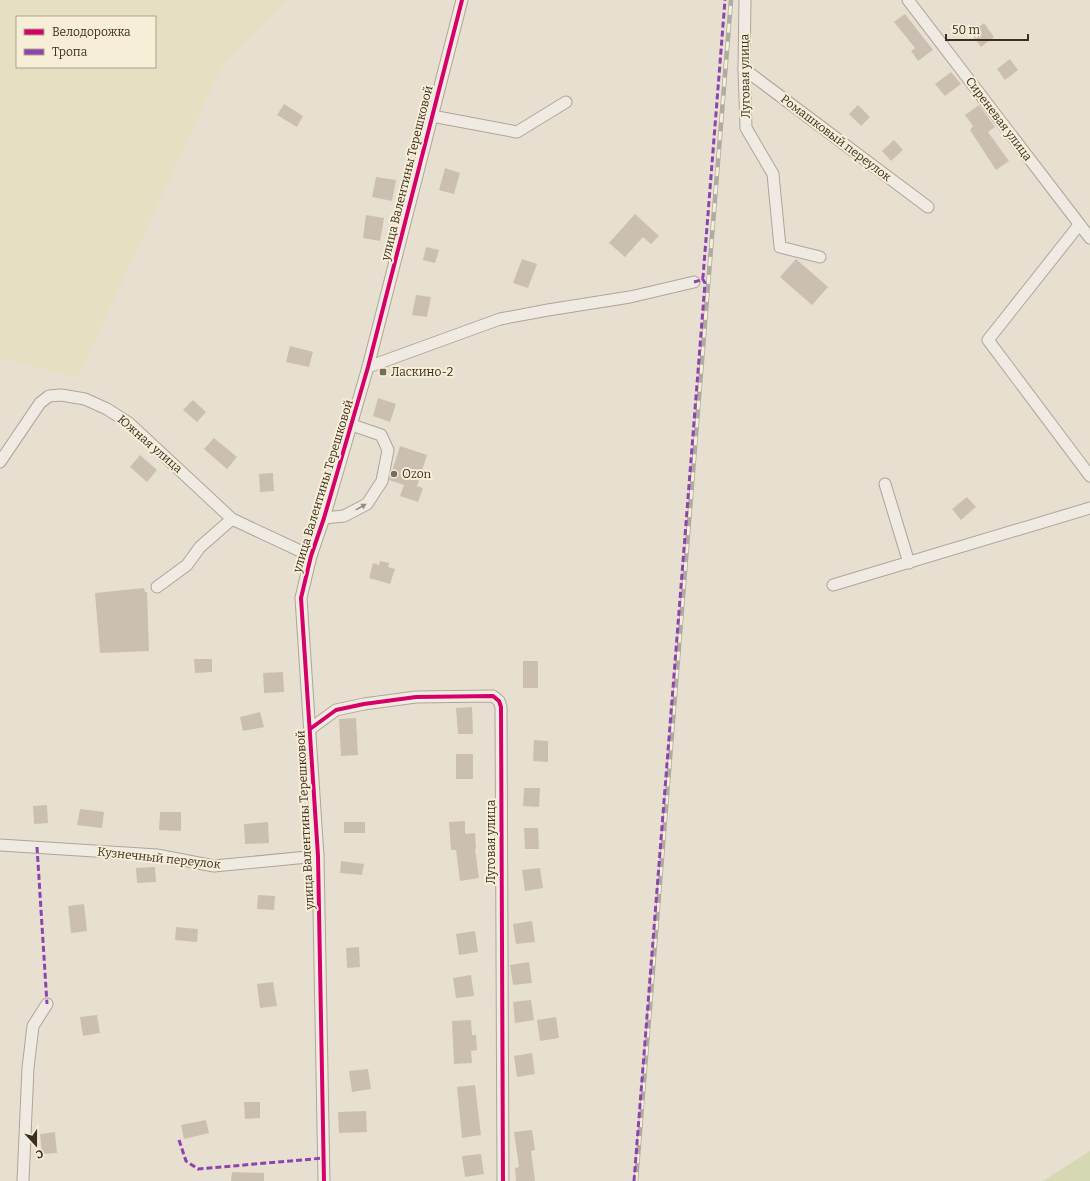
<svg xmlns="http://www.w3.org/2000/svg" width="1090" height="1181" font-family="Bitter,serif">
<style>
.farmland{fill:#e6dfc2;fill-rule:evenodd}
.green{fill:#d6d7b3}
.building{fill:#cbbfb2}
.lines{fill:none;stroke-linecap:round;stroke-linejoin:round}
.minor-casing{stroke:#ada599;stroke-width:13}
.minor{stroke:#efebe3;stroke-width:11}
.rail-casing{stroke:#afaaa2;stroke-width:4.5}
.rail{stroke:#f7eed8;stroke-width:3;stroke-dasharray:9;stroke-linecap:butt}
.quiet{stroke:#8e44ad;stroke-width:3;stroke-dasharray:6 3;stroke-linecap:butt}
.cycleway-casing{stroke:#f7eed8;stroke-width:6}
.cycleway{stroke:#d6006c;stroke-width:4}
.oneway{fill:#968c82}
.poi-dot{fill:#786c5e;stroke:#f7eed8;stroke-width:1.5}
.labels{text-anchor:middle;stroke-width:4;stroke-linejoin:round;paint-order:stroke}
.street-label{font-size:12px;fill:#3d2e20;stroke:#f7eed8}
.poi-label{font-size:12px;fill:#3d2e20;stroke:#f7eed8;text-anchor:start}
</style>
<rect width="100%" height="100%" fill="#e7e0d1"/>
<!-- farmland -->
<path class="farmland" d="M 0,0 L 286,0 L 221,68 L 78,378 L 0,358 ZM 17,17 L 155,17 L 155,67 L 17,67 Z"/>
<!-- green -->
<path class="green" d="M 1090,1151 L 1090,1181 L 1043,1181 Z"/>
<!-- building -->
<g class="building">
<path d="M 905,14 L 933,50 L 918,61 L 911,51 L 915,48 L 894,22 Z"/>
<path d="M 984,23 L 994,37 L 981,47 L 971,33 Z"/>
<path d="M 1010,59 L 1018,70 L 1005,80 L 997,69 Z"/>
<path d="M 951,72 L 961,84 L 945,96 L 935,84 Z"/>
<path d="M 284,104 L 303,116 L 297,127 L 277,115 Z"/>
<path d="M 858,105 L 870,117 L 861,126 L 849,114 Z"/>
<path d="M 979,105 L 995,127 L 988,132 L 1009,161 L 996,170 L 970,130 L 973,126 L 965,115 Z"/>
<path d="M 894,140 L 903,150 L 891,161 L 882,151 Z"/>
<path d="M 445,168 L 460,173 L 454,194 L 439,190 Z"/>
<path d="M 376,177 L 396,180 L 392,201 L 372,197 Z"/>
<path d="M 635,214 L 659,236 L 651,244 L 643,237 L 625,257 L 609,243 Z"/>
<path d="M 366,215 L 384,218 L 380,241 L 363,238 Z"/>
<path d="M 426,247 L 439,250 L 435,263 L 423,260 Z"/>
<path d="M 522,259 L 537,264 L 528,288 L 513,283 Z"/>
<path d="M 796,259 L 828,287 L 812,305 L 780,277 Z"/>
<path d="M 416,295 L 431,297 L 427,317 L 412,315 Z"/>
<path d="M 290,346 L 313,352 L 309,367 L 286,362 Z"/>
<path d="M 378,398 L 396,404 L 390,422 L 373,416 Z"/>
<path d="M 193,400 L 206,412 L 197,422 L 183,410 Z"/>
<path d="M 214,438 L 237,457 L 227,469 L 204,449 Z"/>
<path d="M 400,446 L 427,455 L 417,486 L 423,488 L 418,502 L 400,496 L 404,485 L 389,480 Z"/>
<path d="M 140,455 L 157,470 L 147,482 L 130,467 Z"/>
<path d="M 273,473 L 274,491 L 260,492 L 259,474 Z"/>
<path d="M 967,497 L 976,507 L 961,520 L 952,509 Z"/>
<path d="M 380,561 L 389,563 L 388,567 L 395,569 L 390,584 L 369,578 L 373,563 L 379,565 Z"/>
<path d="M 144,588 L 145,592 L 147,592 L 149,651 L 100,653 L 95,593 Z"/>
<path d="M 194,659 L 212,659 L 212,672 L 195,673 Z"/>
<rect x="523" y="661" width="15" height="27"/>
<path d="M 283,672 L 284,692 L 264,693 L 263,673 Z"/>
<path d="M 472,707 L 473,734 L 458,734 L 456,708 Z"/>
<path d="M 260,712 L 264,727 L 243,731 L 240,717 Z"/>
<path d="M 356,718 L 358,755 L 341,756 L 339,719 Z"/>
<path d="M 534,740 L 548,741 L 548,762 L 533,761 Z"/>
<rect x="456" y="754" width="17" height="25"/>
<path d="M 524,788 L 540,788 L 539,807 L 523,806 Z"/>
<path d="M 47,805 L 48,823 L 34,824 L 33,806 Z"/>
<path d="M 80,809 L 104,812 L 102,828 L 77,825 Z"/>
<path d="M 160,812 L 181,812 L 181,831 L 159,830 Z"/>
<path d="M 465,821 L 465,834 L 475,833 L 476,849 L 475,849 L 479,878 L 460,881 L 456,850 L 451,850 L 449,822 Z"/>
<path d="M 268,822 L 269,843 L 245,844 L 244,824 Z"/>
<rect x="344" y="822" width="21" height="11"/>
<path d="M 524,828 L 538,828 L 539,849 L 525,849 Z"/>
<path d="M 341,861 L 364,864 L 362,875 L 340,873 Z"/>
<path d="M 155,867 L 156,882 L 137,883 L 136,868 Z"/>
<path d="M 540,868 L 543,888 L 525,891 L 522,870 Z"/>
<path d="M 258,895 L 275,896 L 274,910 L 257,909 Z"/>
<path d="M 84,904 L 87,931 L 71,933 L 68,906 Z"/>
<path d="M 532,921 L 535,942 L 516,944 L 513,924 Z"/>
<path d="M 176,927 L 198,929 L 197,942 L 175,940 Z"/>
<path d="M 475,931 L 478,952 L 459,955 L 456,934 Z"/>
<path d="M 359,947 L 360,967 L 347,968 L 346,948 Z"/>
<path d="M 529,962 L 532,983 L 513,985 L 510,965 Z"/>
<path d="M 471,975 L 474,996 L 456,998 L 453,978 Z"/>
<path d="M 273,982 L 277,1006 L 260,1008 L 257,984 Z"/>
<path d="M 531,1000 L 534,1020 L 515,1023 L 513,1002 Z"/>
<path d="M 97,1015 L 100,1033 L 83,1036 L 80,1017 Z"/>
<path d="M 556,1017 L 559,1038 L 540,1041 L 537,1020 Z"/>
<path d="M 471,1020 L 472,1035 L 476,1035 L 477,1050 L 471,1051 L 472,1063 L 454,1064 L 452,1021 Z"/>
<path d="M 532,1053 L 535,1074 L 517,1077 L 514,1056 Z"/>
<path d="M 368,1069 L 371,1089 L 352,1092 L 349,1071 Z"/>
<path d="M 475,1085 L 481,1135 L 462,1138 L 457,1087 Z"/>
<path d="M 244,1102 L 260,1102 L 260,1118 L 245,1119 Z"/>
<path d="M 366,1111 L 367,1132 L 339,1133 L 338,1112 Z"/>
<path d="M 206,1120 L 209,1133 L 184,1139 L 181,1125 Z"/>
<path d="M 532,1130 L 535,1150 L 531,1151 L 535,1181 L 516,1181 L 515,1168 L 519,1167 L 514,1132 Z"/>
<path d="M 55,1132 L 57,1153 L 42,1154 L 40,1134 Z"/>
<path d="M 481,1154 L 484,1174 L 465,1177 L 462,1156 Z"/>
<path d="M 232,1172 L 264,1173 L 264,1181 L 231,1181 Z"/>
</g>
<g class="lines">
<!-- minor casing -->
<g class="minor-casing">
<g id="minor">
<path d="M 745,0 L 744,69 L 746,128 L 773,174 L 780,247 L 820,257"/>
<path d="M 908,0 L 1090,238"/>
<path d="M 744,69 L 928,207"/>
<path d="M 432,116 L 517,132 L 566,102"/>
<path d="M 1079,225 L 988,340 L 1090,476"/>
<path d="M 368,367 L 500,319 L 548,310 L 630,297 L 694,282"/>
<path d="M 0,462 L 40,403 L 49,396 L 61,395 L 85,399 L 107,409 L 129,423 L 232,519 L 311,556"/>
<path d="M 885,484 L 909,563"/>
<path d="M 324,518 L 344,516 L 367,504 L 382,481 L 388,450 L 381,435 L 352,425"/>
<path d="M 833,585 L 1090,508"/>
<path d="M 157,587 L 187,565 L 200,547 L 232,519"/>
<path d="M 310,729 L 336,710 L 364,704 L 416,697 L 493,696 L 499,701 L 501,707 L 503,1181"/>
<path d="M 0,845 L 157,855 L 214,866 L 318,856"/>
<path d="M 23,1181 L 28,1068 L 33,1026 L 47,1004"/>
<path d="M 324,1181 L 318,856 L 301,598 L 311,556 L 324,518 L 368,367 L 462,0"/>
</g>
</g>
<!-- minor -->
<use href="#minor" class="minor"/>
<!-- rail casing -->
<g class="rail-casing">
<path id="rail" d="M 636,1181 L 731,0"/>
</g>
<!-- rail -->
<use href="#rail" class="rail"/>
<!-- quiet -->
<g class="quiet">
<path d="M 694,282 L 701,280 L 703,277 L 725,0"/>
<path d="M 37,847 L 47,1004"/>
<path d="M 179,1140 L 186,1161 L 198,1169 L 324,1158"/>
<path d="M 634,1181 L 705,283 L 702,278"/>
</g>
<!-- cycleway casing -->
<g class="cycleway-casing">
<g id="cycleway">
<path d="M 310,729 L 336,710 L 364,704 L 416,697 L 493,696 L 499,701 L 501,707 L 503,1181"/>
<path d="M 324,1181 L 318,856 L 301,598 L 311,556 L 324,518 L 368,367 L 462,0"/>
</g>
</g>
<!-- cycleway -->
<use href="#cycleway" class="cycleway"/>
</g>
<!-- one-way arrows -->
<defs><path id="oneway-solid" d="M-6-.8H1V-3.2L6.5 0L1 3.2V.8H-6Z"/></defs>
<use class="oneway" href="#oneway-solid" transform="translate(361 507) rotate(-29)"/>
<!-- markers -->
<g class="poi-dot">
<rect x="379" y="368" width="8" height="8" rx="2"/>
<circle cx="394" cy="474" r="4"/>
</g>
<g class="labels">
<!-- street labels -->
<g class="street-label">
<text transform="translate(745 76) rotate(-91)" y="4">Луговая улица</text>
<text transform="translate(999 119) rotate(53)" y="4">Сиреневая улица</text>
<text transform="translate(836 138) rotate(37)" y="4">Ромашковый переулок</text>
<text transform="translate(407 173) rotate(-76)" y="4">улица Валентины Терешковой</text>
<text transform="translate(150 444) rotate(41)" y="4">Южная улица</text>
<text transform="translate(323 486) rotate(-73)" y="4">улица Валентины Терешковой</text>
<text transform="translate(305 820) rotate(-93)" y="4">улица Валентины Терешковой</text>
<text transform="translate(491 842) rotate(-90)" y="4">Луговая улица</text>
<text transform="translate(159 858) rotate(6)" y="4">Кузнечный переулок</text>
</g>
<!-- poi labels -->
<g class="poi-label">
<text x="391" y="376">Ласкино-2</text>
<text x="402" y="478">Ozon</text>
</g>
</g>
<!-- legend -->
<rect x="16" y="16" width="140" height="52" fill="#f7eed8" stroke="#ada18e"/>
<rect x="24" y="29" width="20" height="6" fill="#d6006c" stroke="#ada18e"/>
<text x="52" y="36" font-size="12" fill="#3d2e20">Велодорожка</text>
<rect x="24" y="49" width="20" height="6" fill="#8e44ad" stroke="#ada18e"/>
<text x="52" y="56" font-size="12" fill="#3d2e20">Тропа</text>
<!-- north arrow -->
<g transform="translate(36 1145) rotate(159)" stroke="#f7eed8" stroke-width="3" paint-order="stroke">
<path d="M0-3L7 15L0 10L-7 15Z" fill="#3d2e20"/>
<text y="-6" font-size="11" font-weight="bold" text-anchor="middle" fill="#3d2e20">С</text>
</g>
<!-- scale -->
<path d="M946 34v6h82v-6" fill="none" stroke="#3d2e20" stroke-width="2"/>
<text x="952" y="34" font-size="12" fill="#3d2e20" stroke="#f7eed8" stroke-width="3" paint-order="stroke">50 m</text>
</svg>
